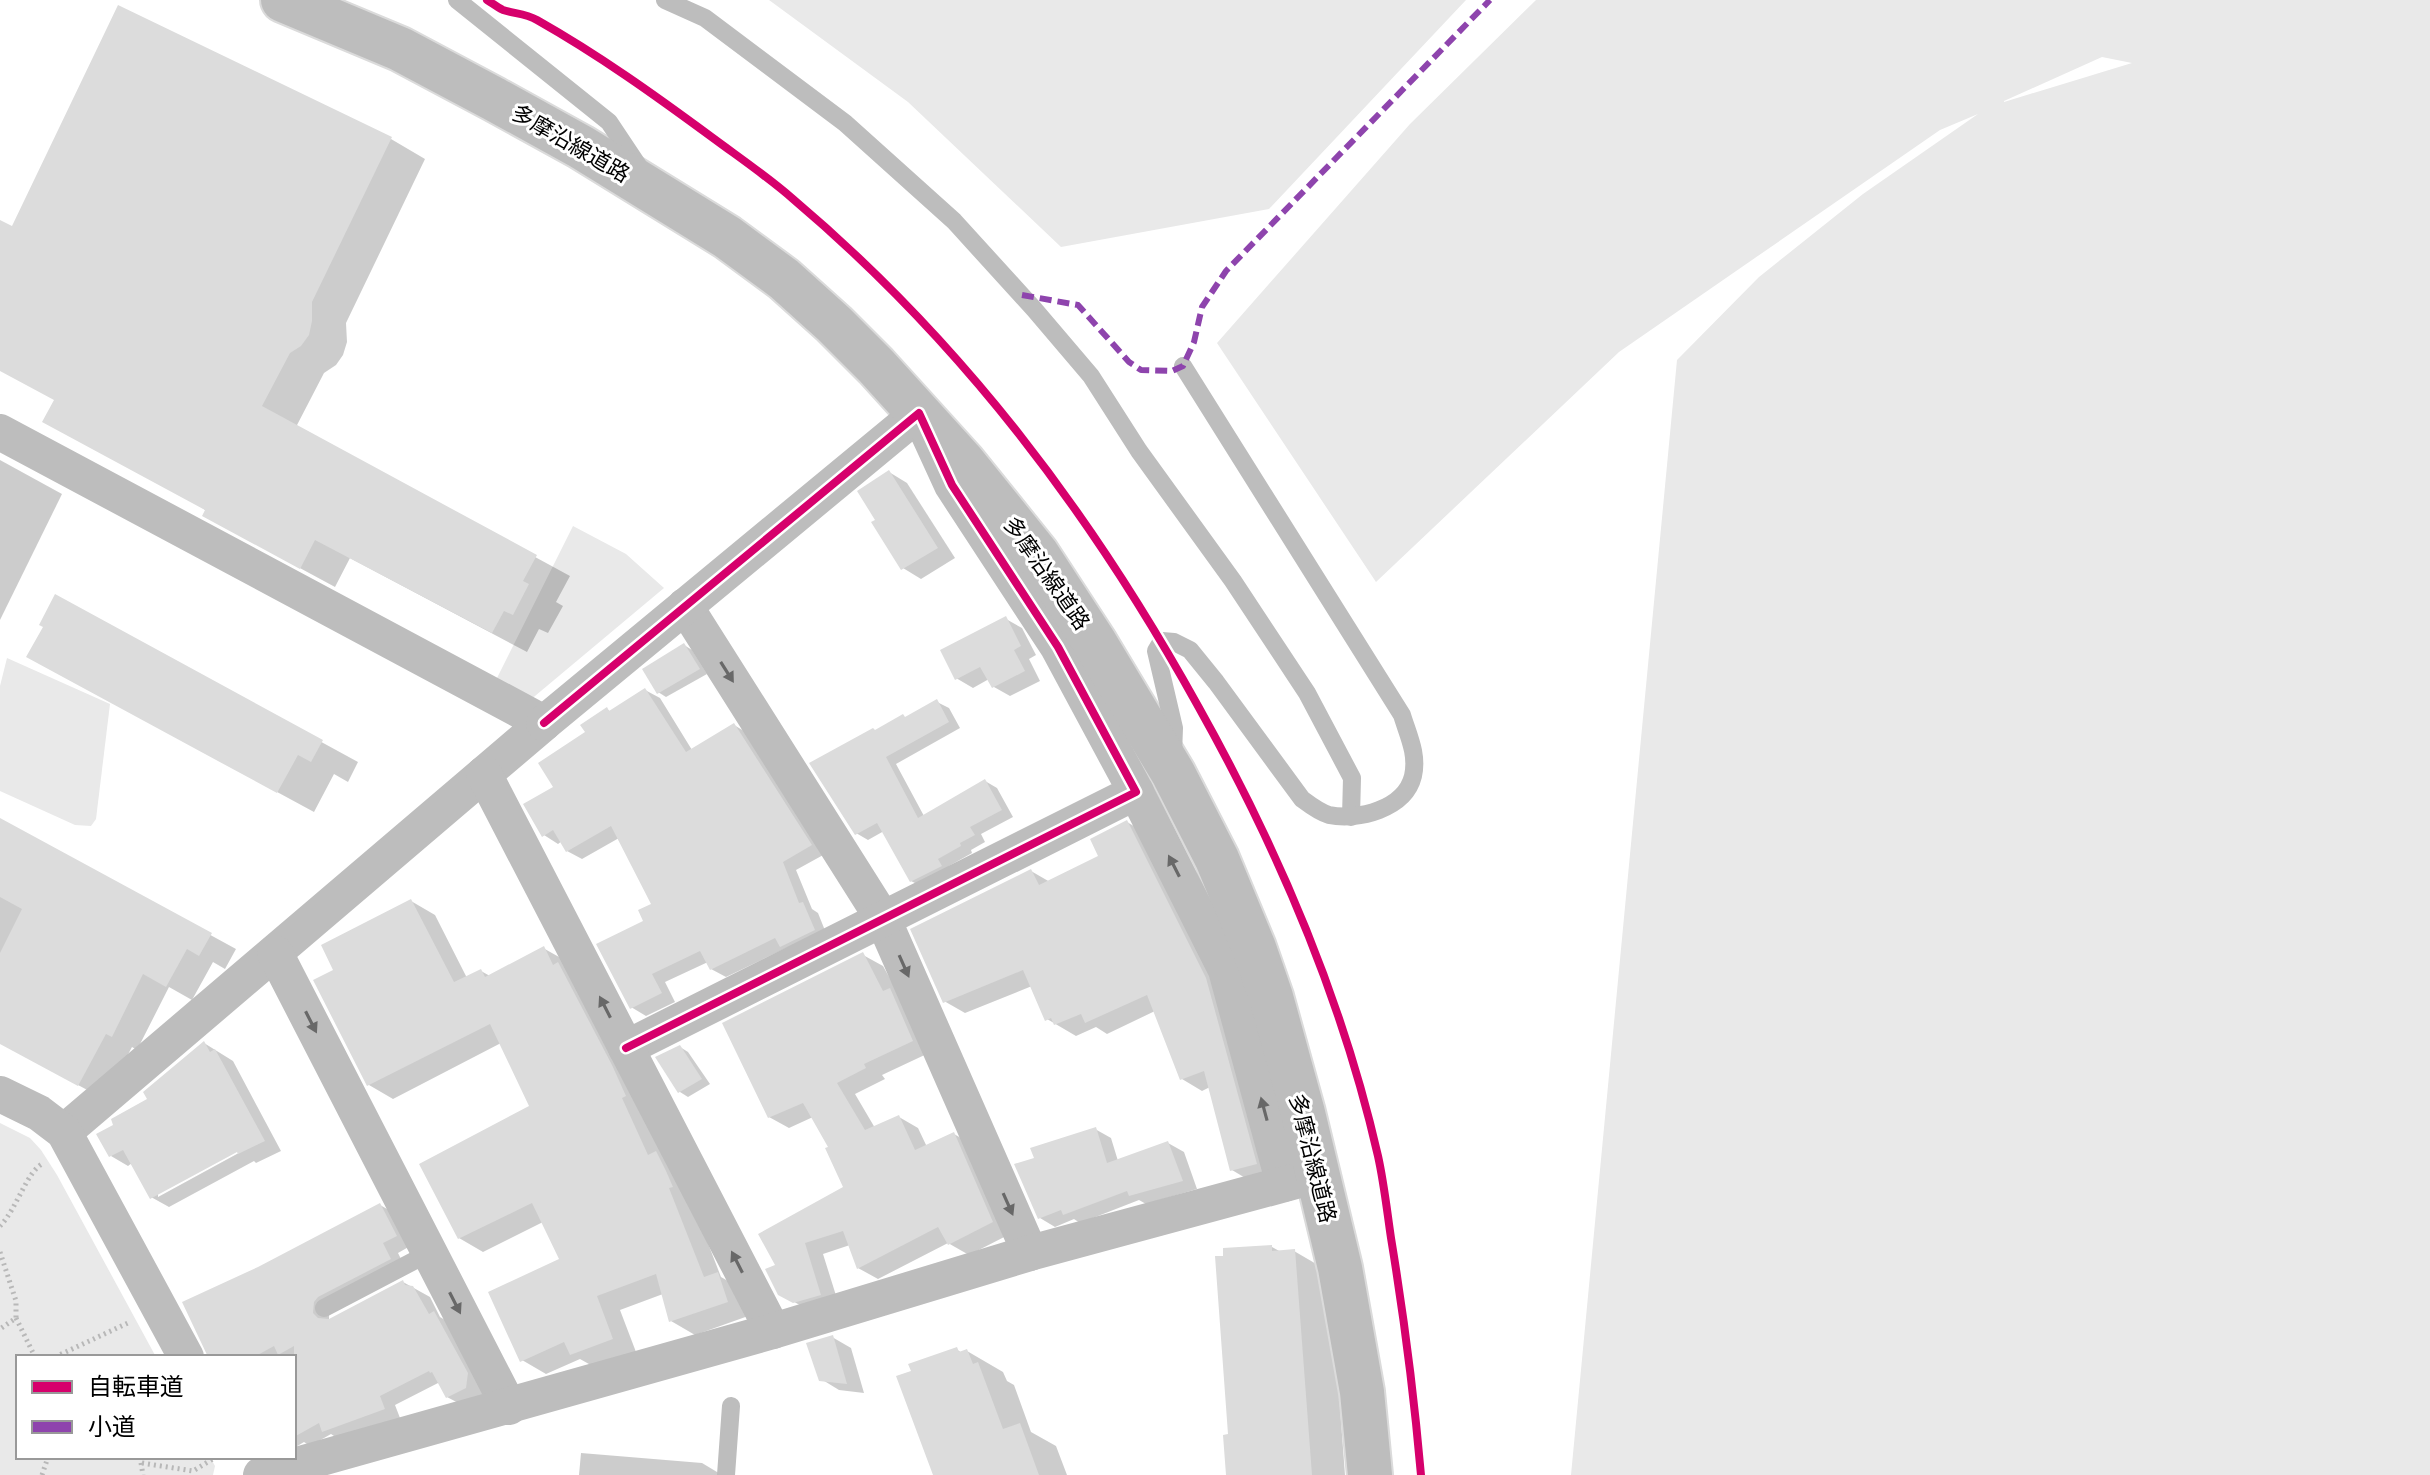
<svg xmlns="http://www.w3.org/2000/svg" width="2430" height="1475" font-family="'Varela Round','Noto Sans JP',sans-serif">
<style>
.green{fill:#e9e9e9;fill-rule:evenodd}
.shadow{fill:#0003;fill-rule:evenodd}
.building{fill:#dcdcdc}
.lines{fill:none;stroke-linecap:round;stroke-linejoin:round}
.primary-casing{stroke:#dbdbdb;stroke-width:48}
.path{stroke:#b8b8b8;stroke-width:5;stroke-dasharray:2 4;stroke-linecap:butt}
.service{stroke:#bdbdbd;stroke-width:18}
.minor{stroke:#bdbdbd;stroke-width:36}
.primary{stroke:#bdbdbd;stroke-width:44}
.quiet{stroke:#8e44ad;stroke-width:6;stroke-dasharray:12 6;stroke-linecap:butt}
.cycleway-casing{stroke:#fff;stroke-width:13}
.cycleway{stroke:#d6006c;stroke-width:8}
.oneway{fill:#686868}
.labels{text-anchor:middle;stroke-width:6;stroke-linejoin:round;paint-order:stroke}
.street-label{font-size:22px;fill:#000;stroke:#fff}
</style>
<rect width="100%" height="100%" fill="#fff"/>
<!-- green -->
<g class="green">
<path d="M 769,0 L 1466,0 L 1269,209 L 1061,247 L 908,102 Z"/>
<path d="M 1536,0 L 2430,0 L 2430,1475 L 1571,1475 L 1677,360 L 1759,277 L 1863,194 L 1978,114 L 1940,130 L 1619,352 L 1376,582 L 1217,343 L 1410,124 ZM 2102,57 L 2132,63 L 2004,102 L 2004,101 Z"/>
<path d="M 573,526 L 626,554 L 664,588 L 529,701 L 494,684 Z"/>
<path d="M 7,658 L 110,704 L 96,819 L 91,826 L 75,825 L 0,791 L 0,686 Z"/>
<path d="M 0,1123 L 30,1138 L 41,1150 L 57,1175 L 156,1357 L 18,1357 L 18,1457 L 210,1457 L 215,1466 L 213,1475 L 0,1475 Z"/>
</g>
<!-- shadow -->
<g class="shadow">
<path d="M 391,139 L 425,159 L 346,323 L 347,342 L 343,355 L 336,365 L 324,373 L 296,427 L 570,576 L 556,602 L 563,606 L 548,633 L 539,629 L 527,652 L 350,558 L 335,587 L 239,535 L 56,400 L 0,369 L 0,223 L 13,229 Z"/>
<path d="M 0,460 L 62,494 L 0,620 Z"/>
<path d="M 889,472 L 907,483 L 955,558 L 921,579 L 903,568 Z"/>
<path d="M 56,597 L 358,762 L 348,782 L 334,774 L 314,812 L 65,677 L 45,626 Z"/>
<path d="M 1006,619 L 1022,628 L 1036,655 L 1029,659 L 1040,681 L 1010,696 L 994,687 L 989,679 L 973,688 L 956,678 Z"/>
<path d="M 684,645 L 692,650 L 707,674 L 666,697 L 658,692 Z"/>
<path d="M 645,690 L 660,698 L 692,750 L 734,725 L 749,734 L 825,854 L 796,870 L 812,909 L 818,913 L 828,938 L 786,948 L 726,977 L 711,969 L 708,962 L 665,982 L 675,1002 L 646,1016 L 631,1007 L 645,922 L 654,905 L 619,838 L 582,859 L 567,851 L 562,841 L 558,844 L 544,835 L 556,788 L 588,733 L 607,709 L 611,712 Z"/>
<path d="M 937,702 L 949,708 L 960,728 L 896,764 L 924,816 L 985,781 L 997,788 L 1013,817 L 981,834 L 985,842 L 971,850 L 972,853 L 949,866 L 923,887 L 911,881 L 884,831 L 868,840 L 856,833 L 876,732 Z"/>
<path d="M 0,820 L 236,949 L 225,969 L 213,962 L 192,1000 L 169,987 L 137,1050 L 132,1047 L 104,1099 L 0,1043 Z"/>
<path d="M 1127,822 L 1147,834 L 1226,991 L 1276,1175 L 1252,1182 L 1232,1170 L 1210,1087 L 1202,1091 L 1182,1079 L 1155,1011 L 1107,1034 L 1096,1027 L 1076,1036 L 1047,1019 L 1032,986 L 965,1013 L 944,1001 L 1031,871 L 1050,882 L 1101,857 Z"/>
<path d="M 411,901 L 435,915 L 467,978 L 481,971 L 490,976 L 543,948 L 568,962 L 692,1202 L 721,1277 L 742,1289 L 751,1315 L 695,1335 L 671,1321 L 663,1294 L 620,1310 L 636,1352 L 596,1368 L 580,1359 L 546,1374 L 522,1360 L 561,1260 L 543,1222 L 483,1252 L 459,1238 L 531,1106 L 501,1043 L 393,1099 L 369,1085 L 336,971 Z"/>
<path d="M 863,955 L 883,966 L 931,1052 L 882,1075 L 885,1079 L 855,1094 L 875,1128 L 899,1117 L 918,1128 L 927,1147 L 954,1134 L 973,1145 L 1012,1233 L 969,1255 L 948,1243 L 878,1279 L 858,1268 L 850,1245 L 823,1254 L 839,1305 L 814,1313 L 780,1294 L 778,1266 L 846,1187 L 830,1148 L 813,1117 L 789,1128 L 769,1117 Z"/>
<path d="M 204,1043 L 233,1061 L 281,1151 L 256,1163 L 254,1161 L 169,1207 L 151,1197 L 132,1163 L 128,1166 L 111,1156 L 150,1100 ZM 244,1146 L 246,1149 L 158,1197 L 158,1192 Z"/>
<path d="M 680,1047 L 688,1052 L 710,1084 L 688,1097 L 680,1092 Z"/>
<path d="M 1095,1129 L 1111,1138 L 1118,1161 L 1168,1143 L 1184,1152 L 1197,1189 L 1146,1204 L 1139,1200 L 1080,1223 L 1074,1219 L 1055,1227 L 1040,1218 L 1036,1159 Z"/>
<path d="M 380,1205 L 396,1214 L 412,1245 L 398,1253 L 406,1269 L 329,1312 L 329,1321 L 403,1282 L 430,1297 L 440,1317 L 450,1323 L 483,1383 L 482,1397 L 464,1406 L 447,1397 L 440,1382 L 395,1405 L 400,1418 L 340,1440 L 331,1434 L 310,1446 L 304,1442 L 294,1448 L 294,1357 L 210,1357 L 259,1268 Z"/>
<path d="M 1272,1247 L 1281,1252 L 1294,1251 L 1330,1272 L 1345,1475 L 1228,1475 L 1230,1436 Z"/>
<path d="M 832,1337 L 851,1348 L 864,1393 L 839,1390 L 821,1379 Z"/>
<path d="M 956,1349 L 962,1353 L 967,1351 L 1003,1372 L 1007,1381 L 1014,1385 L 1031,1432 L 1056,1446 L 1067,1475 L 935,1475 L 913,1372 Z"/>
<path d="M 581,1453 L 702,1463 L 722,1475 L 579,1475 Z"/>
</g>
<!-- building -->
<g class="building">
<path d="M 118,5 L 392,137 L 312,302 L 312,321 L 309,335 L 301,346 L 290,353 L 262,406 L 537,555 L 523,581 L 529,584 L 513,615 L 504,611 L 492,633 L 315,540 L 300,569 L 202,516 L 205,510 L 42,422 L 54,400 L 0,371 L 0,220 L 12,226 Z"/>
<path d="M 889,470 L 938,548 L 901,570 L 871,522 L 875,520 L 857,491 Z"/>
<path d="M 55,594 L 323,740 L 311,762 L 298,755 L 277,793 L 26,657 L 43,627 L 39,625 Z"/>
<path d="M 1006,616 L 1021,646 L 1014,650 L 1025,671 L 992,688 L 980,667 L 955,680 L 940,650 Z"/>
<path d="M 684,643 L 700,669 L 657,694 L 642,669 Z"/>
<path d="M 645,688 L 686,752 L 734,723 L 812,845 L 783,862 L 799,903 L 803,902 L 815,930 L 780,947 L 775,938 L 710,970 L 700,951 L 652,974 L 662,993 L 630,1009 L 596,944 L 643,921 L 638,910 L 651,904 L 611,826 L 566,852 L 553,830 L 542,837 L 523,804 L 553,787 L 538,763 L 585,732 L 580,725 L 607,707 L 609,711 Z"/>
<path d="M 937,699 L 949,722 L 886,757 L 918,818 L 985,779 L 1002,810 L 970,827 L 975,835 L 960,843 L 961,846 L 938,859 L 942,866 L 910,882 L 877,823 L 855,835 L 809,763 L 873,728 L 875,730 L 903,714 L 905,717 Z"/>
<path d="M 0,818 L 212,933 L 199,956 L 187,949 L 166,987 L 143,974 L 112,1037 L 106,1034 L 78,1086 L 0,1044 L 0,953 L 22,909 L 0,897 Z"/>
<path d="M 1127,820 L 1206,978 L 1257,1164 L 1230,1171 L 1204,1071 L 1180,1080 L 1147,995 L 1085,1023 L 1081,1014 L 1054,1025 L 1051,1018 L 1045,1021 L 1023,970 L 943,1003 L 910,929 L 1031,869 L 1039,885 L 1098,856 L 1090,839 Z"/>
<path d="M 411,899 L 454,982 L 481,969 L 485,977 L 544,946 L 553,965 L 558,962 L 612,1065 L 626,1096 L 622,1098 L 648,1155 L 656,1151 L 666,1171 L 673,1187 L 669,1188 L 704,1277 L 718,1272 L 728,1302 L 669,1322 L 656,1274 L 597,1296 L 613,1339 L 570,1355 L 564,1342 L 520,1362 L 488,1292 L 559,1259 L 532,1203 L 458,1239 L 419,1164 L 529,1106 L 490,1024 L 367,1086 L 313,980 L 333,970 L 321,945 Z"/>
<path d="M 863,952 L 883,991 L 890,988 L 913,1041 L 864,1064 L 866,1068 L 837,1083 L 865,1130 L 899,1115 L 915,1150 L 954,1132 L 993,1222 L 948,1245 L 938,1227 L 857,1269 L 843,1231 L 805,1243 L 821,1295 L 793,1303 L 778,1295 L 765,1269 L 775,1265 L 758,1234 L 843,1187 L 825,1148 L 828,1147 L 803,1103 L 768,1118 L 722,1023 Z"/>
<path d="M 204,1041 L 210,1052 L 215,1049 L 265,1141 L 238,1154 L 237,1152 L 150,1199 L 123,1150 L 109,1157 L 96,1134 L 113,1125 L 111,1119 L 147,1099 L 143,1092 Z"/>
<path d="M 680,1045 L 702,1079 L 678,1093 L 655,1057 Z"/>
<path d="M 1096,1127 L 1107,1163 L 1168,1141 L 1183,1181 L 1129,1196 L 1127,1191 L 1063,1215 L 1061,1210 L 1038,1219 L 1014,1164 L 1034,1158 L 1030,1148 Z"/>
<path d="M 380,1203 L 397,1236 L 383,1243 L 391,1259 L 318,1297 L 314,1302 L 313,1313 L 318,1318 L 329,1319 L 403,1280 L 405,1285 L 413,1286 L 429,1314 L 434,1311 L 468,1373 L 466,1388 L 446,1398 L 432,1372 L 430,1373 L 429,1371 L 380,1396 L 385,1409 L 322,1432 L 319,1423 L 294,1437 L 294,1346 L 278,1355 L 274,1346 L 254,1357 L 208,1357 L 182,1302 L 258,1267 Z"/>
<path d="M 1272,1245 L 1272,1251 L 1295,1249 L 1312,1475 L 1226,1475 L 1223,1435 L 1228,1434 L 1215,1256 L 1223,1256 L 1223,1248 Z"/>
<path d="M 833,1335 L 847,1384 L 819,1381 L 806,1343 Z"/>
<path d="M 957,1347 L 959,1352 L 967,1349 L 973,1364 L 978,1362 L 1003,1429 L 1020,1423 L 1039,1475 L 933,1475 L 896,1376 L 911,1371 L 908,1364 Z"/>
</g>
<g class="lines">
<!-- primary casing -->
<g class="primary-casing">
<path id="primary" d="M 283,0 L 400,49 L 494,99 L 581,147 L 727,237 L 784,279 L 834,324 L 876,366 L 963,462 L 1037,554 L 1095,643 L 1173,773 L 1217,859 L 1254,948 L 1271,997 L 1303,1113 L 1340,1268 L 1362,1392 L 1370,1475"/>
</g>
<!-- path -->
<g class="path">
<path d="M 0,1226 C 17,1209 27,1170 44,1163"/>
<path d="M 0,1252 L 16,1301 L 16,1318 L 0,1329"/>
<path d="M 16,1318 L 35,1357"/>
<path d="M 55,1357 L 130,1322"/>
<path d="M 140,1457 L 143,1475"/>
<path d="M 142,1463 L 193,1471 L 216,1457"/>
<path d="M 42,1475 L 48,1457"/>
</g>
<!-- service -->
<g class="service">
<path d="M 457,0 L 609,122 L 641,170"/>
<path d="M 665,0 L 705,18 L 845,123 L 954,221 L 1034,309 L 1091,376 L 1139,451 L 1233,581 L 1307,693 L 1352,778 L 1351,817"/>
<path d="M 1173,754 L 1174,728 L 1156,651 L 1162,641 L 1174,642 L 1190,650 L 1216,682 L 1302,799 C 1310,805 1319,812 1329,815 C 1358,821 1405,809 1413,776 C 1418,754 1408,735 1402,715 L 1183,366"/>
<path d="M 324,1308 L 429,1253"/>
<path d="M 726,1475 L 731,1406"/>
</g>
<!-- minor -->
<g class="minor">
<path d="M 0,432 L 544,723 L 64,1132"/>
<path d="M 685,606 L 883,919 L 1030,1253"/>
<path d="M 544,723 L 919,413 L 952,485 L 1058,647 L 1136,792 L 626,1048"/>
<path d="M 484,774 L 773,1331"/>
<path d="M 1136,792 L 1226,970 L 1284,1184"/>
<path d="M 275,953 L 509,1407"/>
<path d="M 0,1094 L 39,1113 L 64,1132 L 186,1357"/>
<path d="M 261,1475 L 773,1331 L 1030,1253 L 1318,1175"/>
</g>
<!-- primary -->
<use href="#primary" class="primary"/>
<!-- quiet -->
<path class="quiet" d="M 1022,295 L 1078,305 L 1129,362 L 1141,370 L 1172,371 L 1183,366 L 1194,342 L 1202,307 L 1226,271 L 1490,0"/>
<!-- cycleway casing -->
<g class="cycleway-casing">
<g id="cycleway">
<path d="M 487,0 C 492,3 497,7 503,10 C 515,14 525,13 537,20 C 599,55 656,96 713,138 C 740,158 768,177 793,199 C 962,342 1091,513 1198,706 C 1277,847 1342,998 1378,1156 C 1384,1183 1387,1211 1391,1238 C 1404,1317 1414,1395 1421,1475"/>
<path d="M 544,723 L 919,413 L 952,485 L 1058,647 L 1136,792 L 626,1048"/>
</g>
</g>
<!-- cycleway -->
<use href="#cycleway" class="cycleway"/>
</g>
<!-- one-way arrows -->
<defs><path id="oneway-solid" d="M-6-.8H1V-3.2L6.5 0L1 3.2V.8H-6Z" transform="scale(2)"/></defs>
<g class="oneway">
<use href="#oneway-solid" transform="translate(727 672) rotate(58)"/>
<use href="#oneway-solid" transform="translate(1174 866) rotate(-117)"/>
<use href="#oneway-solid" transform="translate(904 966) rotate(66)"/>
<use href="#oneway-solid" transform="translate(605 1007) rotate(-117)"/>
<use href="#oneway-solid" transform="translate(311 1022) rotate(63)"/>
<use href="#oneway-solid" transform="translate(1264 1109) rotate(-105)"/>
<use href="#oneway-solid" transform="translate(1008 1204) rotate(66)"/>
<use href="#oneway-solid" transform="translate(737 1262) rotate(-117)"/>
<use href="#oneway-solid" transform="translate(455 1303) rotate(63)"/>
</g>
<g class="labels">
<!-- street labels -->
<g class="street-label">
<text transform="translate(571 143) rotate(30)" y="8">多摩沿線道路</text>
<text transform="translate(1047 573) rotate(55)" y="8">多摩沿線道路</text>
<text transform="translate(1313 1158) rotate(76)" y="8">多摩沿線道路</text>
</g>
</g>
<!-- legend -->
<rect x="16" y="1355" width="280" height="104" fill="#ffffff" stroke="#999999" stroke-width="2"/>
<rect x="32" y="1381" width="40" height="12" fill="#d6006c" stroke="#999999" stroke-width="2"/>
<text x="88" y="1395" font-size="24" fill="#000000">自転車道</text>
<rect x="32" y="1421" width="40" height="12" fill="#8e44ad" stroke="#999999" stroke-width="2"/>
<text x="88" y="1435" font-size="24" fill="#000000">小道</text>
</svg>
